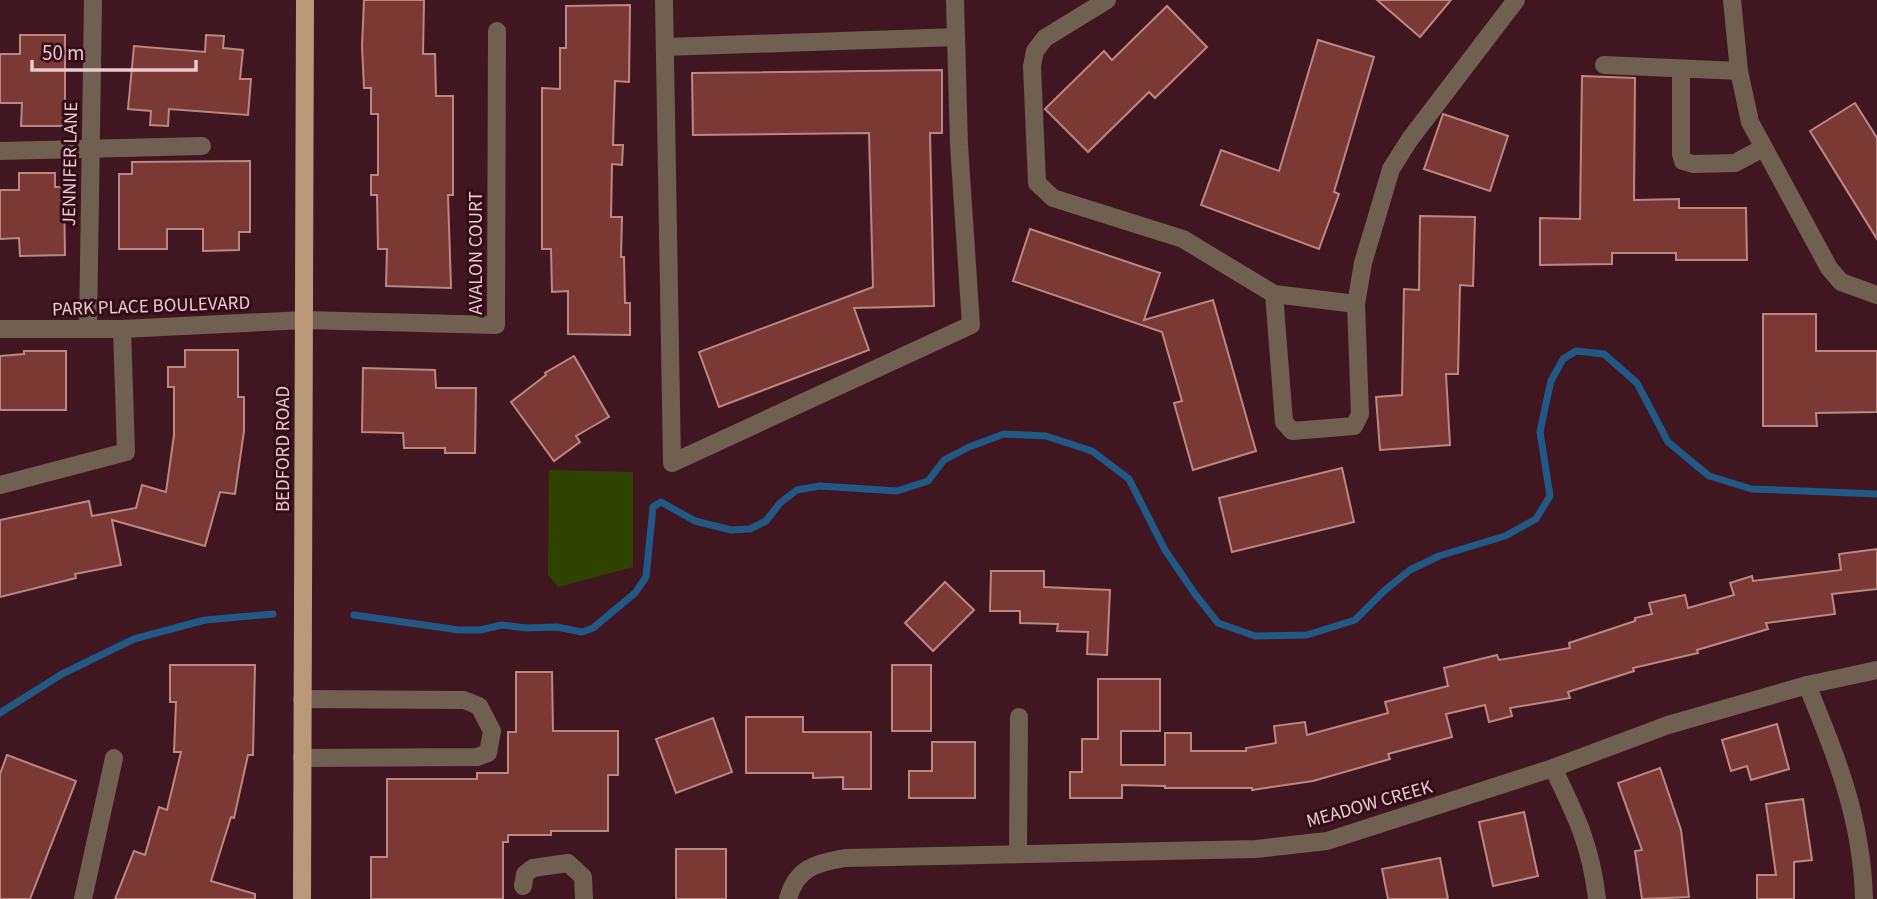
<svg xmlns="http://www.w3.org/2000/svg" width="1877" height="899" font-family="'Source Sans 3',sans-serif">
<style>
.green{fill:#2f4200}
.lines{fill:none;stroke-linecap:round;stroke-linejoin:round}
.stream{stroke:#215884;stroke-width:7}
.building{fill:#7a3934;stroke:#bd8781;stroke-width:2}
.minor{stroke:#706051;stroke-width:18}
.major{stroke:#b9997a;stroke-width:18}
.labels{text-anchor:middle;stroke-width:6;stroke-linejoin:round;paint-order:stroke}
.street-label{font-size:19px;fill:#e7c9ce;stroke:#350b18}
</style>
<rect width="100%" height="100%" fill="#401621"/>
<!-- green -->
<path class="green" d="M 549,470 L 633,472 L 633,567 L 558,587 L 548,575 Z"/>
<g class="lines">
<!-- stream -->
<g class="stream">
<path d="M 354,615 L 459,630 L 480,630 L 502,625 L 526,628 L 557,627 L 582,632 L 593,628 L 635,593 L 646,577 L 653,507 L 661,502 L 695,521 L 731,530 L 750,529 L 766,521 L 780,503 L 797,490 L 820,486 L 897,491 L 928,481 L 944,460 L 969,447 L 1004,434 L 1046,436 L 1092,451 L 1129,479 L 1165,550 L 1195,594 L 1218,623 L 1255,636 L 1307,635 L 1355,620 L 1384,591 L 1410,570 L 1439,556 L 1505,536 L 1536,519 L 1550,496 L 1540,432 L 1546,403 L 1551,381 L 1563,359 L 1576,351 L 1604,354 L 1637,383 L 1668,442 L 1709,476 L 1752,489 L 1877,494"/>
<path d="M 0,713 L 62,674 L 134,639 L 205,620 L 273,614"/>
</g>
</g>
<!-- building -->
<g class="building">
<path d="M 364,0 L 424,0 L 423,54 L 435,54 L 436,96 L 453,96 L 453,195 L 448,195 L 451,288 L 386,286 L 387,249 L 378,249 L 377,195 L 371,195 L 371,175 L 378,175 L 378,114 L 371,114 L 371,88 L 364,88 L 362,46 Z"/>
<path d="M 1377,0 L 1451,0 L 1420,37 Z"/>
<path d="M 630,5 L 629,82 L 615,81 L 613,145 L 623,145 L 622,165 L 612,164 L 611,217 L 622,217 L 621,257 L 624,257 L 625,303 L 630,303 L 630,335 L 568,334 L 568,291 L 552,292 L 551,249 L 542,249 L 542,88 L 560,89 L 560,48 L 566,48 L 566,6 Z"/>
<path d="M 1167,6 L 1207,47 L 1155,98 L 1149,92 L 1088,152 L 1045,109 L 1104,51 L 1112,60 Z"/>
<path d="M 20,35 L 65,35 L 65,126 L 21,126 L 22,103 L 0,103 L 0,54 L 20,54 Z"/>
<path d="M 206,35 L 224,36 L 223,48 L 243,50 L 240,79 L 251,79 L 248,115 L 169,109 L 168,126 L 150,125 L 151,111 L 128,109 L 134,46 L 205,52 Z"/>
<path d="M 1318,40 L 1374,57 L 1334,192 L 1339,194 L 1319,249 L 1201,205 L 1221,150 L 1279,171 Z"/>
<path d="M 942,70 L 942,133 L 930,133 L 934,306 L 854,308 L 869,350 L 719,407 L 699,352 L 873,287 L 869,133 L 693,135 L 692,73 Z"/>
<path d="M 1582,76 L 1635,78 L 1634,200 L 1679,199 L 1679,208 L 1746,208 L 1747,260 L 1676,260 L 1676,253 L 1612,253 L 1612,264 L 1540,265 L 1540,218 L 1580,219 Z"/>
<path d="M 1855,103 L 1877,138 L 1877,239 L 1810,131 Z"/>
<path d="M 1443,114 L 1508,136 L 1490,191 L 1424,169 Z"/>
<path d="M 250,161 L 250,232 L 239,232 L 239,250 L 203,251 L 203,229 L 167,229 L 167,249 L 119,249 L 119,174 L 132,174 L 132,162 Z"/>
<path d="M 19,173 L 55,173 L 55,187 L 64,187 L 65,255 L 20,256 L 19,238 L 0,239 L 0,190 L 19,190 Z"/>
<path d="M 1420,216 L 1475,217 L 1473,286 L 1460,285 L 1458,374 L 1446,374 L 1450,445 L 1380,450 L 1376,397 L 1402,395 L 1404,289 L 1419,290 Z"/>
<path d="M 1030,229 L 1160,273 L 1144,320 L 1213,300 L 1256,451 L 1193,470 L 1174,403 L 1182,401 L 1162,332 L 1013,281 Z"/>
<path d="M 1763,314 L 1816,314 L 1816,351 L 1877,351 L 1877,412 L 1816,413 L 1817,426 L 1763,426 Z"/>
<path d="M 185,350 L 238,350 L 238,397 L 244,397 L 244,431 L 235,494 L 220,492 L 205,546 L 112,520 L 121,565 L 75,574 L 76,578 L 0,597 L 0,520 L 89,501 L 92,516 L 136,508 L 142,485 L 166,492 L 174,435 L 174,387 L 168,387 L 168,367 L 185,367 Z"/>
<path d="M 24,351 L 66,351 L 66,410 L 0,410 L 0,356 L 24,354 Z"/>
<path d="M 574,356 L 609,417 L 576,436 L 580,442 L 554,461 L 511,402 L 546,375 L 545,373 Z"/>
<path d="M 363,368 L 435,370 L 436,388 L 476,388 L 475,453 L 445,453 L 445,448 L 404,448 L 403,433 L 362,432 Z"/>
<path d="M 1342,468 L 1354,522 L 1232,552 L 1219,498 Z"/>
<path d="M 1877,549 L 1877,589 L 1832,594 L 1835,614 L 1766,623 L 1768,629 L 1697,650 L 1698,653 L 1633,668 L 1634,671 L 1568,692 L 1570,698 L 1510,708 L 1512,716 L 1489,722 L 1485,705 L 1446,714 L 1452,737 L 1388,754 L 1390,759 L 1313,781 L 1252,790 L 1252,788 L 1165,788 L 1165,786 L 1122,785 L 1122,798 L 1070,798 L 1070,772 L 1082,772 L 1082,739 L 1098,739 L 1098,679 L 1160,679 L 1160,731 L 1121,731 L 1121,765 L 1165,765 L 1165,733 L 1191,733 L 1191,751 L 1246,751 L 1246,748 L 1276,743 L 1274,726 L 1305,722 L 1307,735 L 1388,713 L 1385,702 L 1448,686 L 1444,668 L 1497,655 L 1499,660 L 1570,648 L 1569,643 L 1635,621 L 1635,618 L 1652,614 L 1649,603 L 1685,595 L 1688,608 L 1734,595 L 1730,583 L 1752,576 L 1753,581 L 1841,570 L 1839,554 Z"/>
<path d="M 991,571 L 1044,571 L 1044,587 L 1110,590 L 1107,655 L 1087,654 L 1088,632 L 1057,631 L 1058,624 L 1020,623 L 1020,611 L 990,611 Z"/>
<path d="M 945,582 L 974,610 L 933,651 L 905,623 Z"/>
<path d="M 170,665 L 255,665 L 253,755 L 248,755 L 234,818 L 231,817 L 211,881 L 255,894 L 255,899 L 115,899 L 134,851 L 145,855 L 159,807 L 167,810 L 181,752 L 174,752 L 176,702 L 170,702 Z"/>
<rect x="892" y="665" width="39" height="66"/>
<path d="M 516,672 L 552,672 L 553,731 L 618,731 L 618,775 L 608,775 L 608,831 L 551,831 L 551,835 L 508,835 L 508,842 L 503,842 L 503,899 L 371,899 L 371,857 L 387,857 L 387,779 L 477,779 L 477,773 L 508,773 L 508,732 L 516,732 Z"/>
<path d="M 746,717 L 803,717 L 803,732 L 871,732 L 871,789 L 843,789 L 843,777 L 813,778 L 813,773 L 746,773 Z"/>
<path d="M 713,718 L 732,772 L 676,793 L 656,739 Z"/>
<path d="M 1777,724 L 1789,769 L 1751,780 L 1747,766 L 1731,771 L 1722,740 Z"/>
<path d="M 932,742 L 975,742 L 975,798 L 909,798 L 909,771 L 932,771 Z"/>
<path d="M 7,755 L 76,781 L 30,899 L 0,899 L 0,774 Z"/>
<path d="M 1660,768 L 1681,830 L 1689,897 L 1642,899 L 1635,851 L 1642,850 L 1618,783 Z"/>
<path d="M 1803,799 L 1812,860 L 1794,862 L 1794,899 L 1757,899 L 1757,875 L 1776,875 L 1766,804 Z"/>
<path d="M 1524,812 L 1538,876 L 1493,886 L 1479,822 Z"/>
<rect x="676" y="849" width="50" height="50"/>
<path d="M 1440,858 L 1448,899 L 1388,899 L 1382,869 Z"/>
</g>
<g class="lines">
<!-- minor -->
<g class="minor">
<path d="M 664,0 L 672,463 L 971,325 L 959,145 L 955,0"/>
<path d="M 1107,0 L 1045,38 L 1035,51 L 1032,66 L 1037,183 L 1053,198 L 1183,239 L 1274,294 L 1284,422 L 1292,431 L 1354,426 L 1360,414 L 1356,304 L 1363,263 L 1391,169 L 1410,139 L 1516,0"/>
<path d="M 1732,0 L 1739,71 L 1750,122 L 1829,268 L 1841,282 L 1877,295"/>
<path d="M 665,47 L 956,37"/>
<path d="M 1604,65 L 1739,71"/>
<path d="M 1681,69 L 1681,154 L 1683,161 L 1693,164 L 1735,163 L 1763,148"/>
<path d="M 0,151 L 202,146"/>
<path d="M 1274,294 L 1356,304"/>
<path d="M 0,329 L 122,329 L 304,320 L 496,325 L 497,31"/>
<path d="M 88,329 L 93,0"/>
<path d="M 0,485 L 126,452 L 122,329"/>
<path d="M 1807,685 C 1837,757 1862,820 1864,899"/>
<path d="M 302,699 L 464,700 L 479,706 L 492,731 L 488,753 L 477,757 L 302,758"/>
<path d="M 1553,768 C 1576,815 1591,846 1597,899"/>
<path d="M 1018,854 L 1019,717"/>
<path d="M 523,886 L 525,874 L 533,868 L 568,863 L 583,877 L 584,899"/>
<path d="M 83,899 L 114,758"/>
<path d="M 788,899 C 796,868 816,863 845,858 L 1256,849 L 1327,841 L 1553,768 L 1668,725 L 1807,685 L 1877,670"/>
</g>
<!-- major -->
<path class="major" d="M 302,899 L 305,0"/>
</g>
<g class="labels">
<!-- street labels -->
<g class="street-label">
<text transform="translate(69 164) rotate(-89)" y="7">JENNIFER LANE</text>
<text transform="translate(475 253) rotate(-90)" y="7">AVALON COURT</text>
<text transform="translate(151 305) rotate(-2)" y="7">PARK PLACE BOULEVARD</text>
<text transform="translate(282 449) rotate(-90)" y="7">BEDFORD ROAD</text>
<text transform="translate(1369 803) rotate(-16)" y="7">MEADOW CREEK</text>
</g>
</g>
<!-- scale -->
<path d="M32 60v10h164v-10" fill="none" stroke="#e7c9ce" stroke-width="3.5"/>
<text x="42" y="60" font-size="21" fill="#e7c9ce" stroke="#350b18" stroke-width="5" paint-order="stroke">50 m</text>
</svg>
